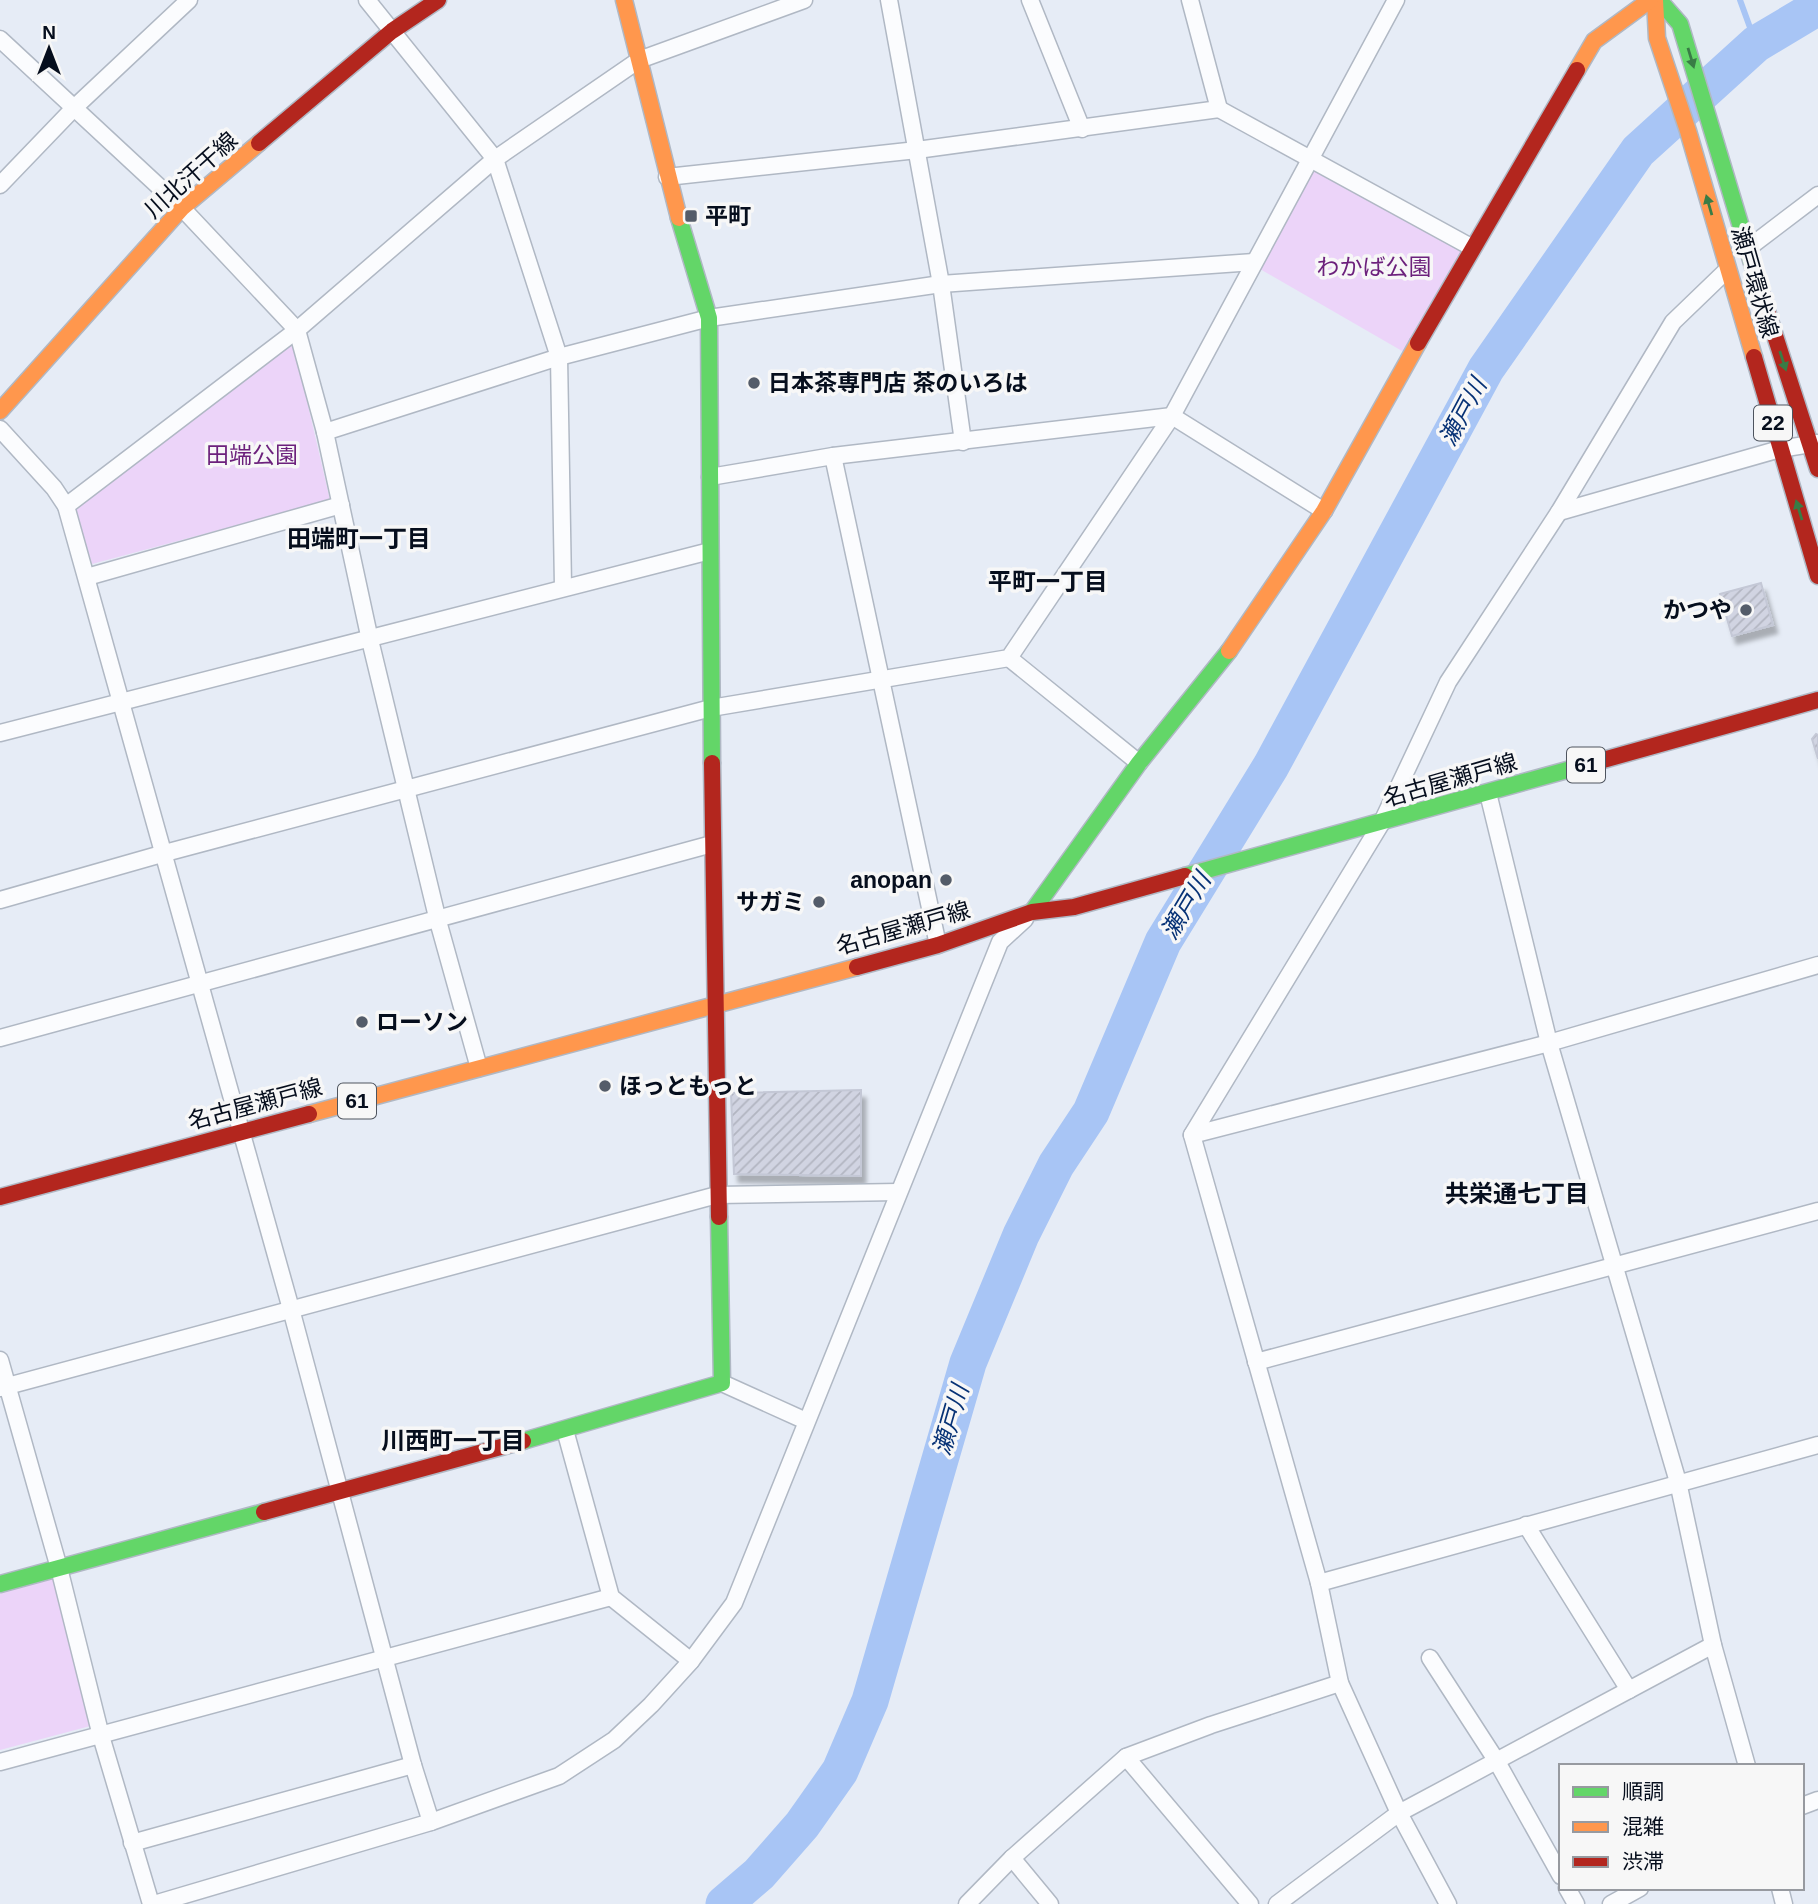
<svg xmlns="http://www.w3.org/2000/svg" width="1818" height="1904" font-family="Helvetica,'Noto Sans JP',sans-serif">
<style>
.park{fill:#ecd4f9}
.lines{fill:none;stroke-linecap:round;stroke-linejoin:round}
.stream{stroke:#a8c5f5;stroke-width:6}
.river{stroke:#a8c5f5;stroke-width:37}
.building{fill:url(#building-hatch);stroke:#c4c8d6;stroke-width:2;filter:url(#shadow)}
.street-casing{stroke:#b0b8c4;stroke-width:19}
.fast-casing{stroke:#b0b8c4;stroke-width:19}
.slow-casing{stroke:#b0b8c4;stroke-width:19}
.jam-casing{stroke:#b0b8c4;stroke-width:19}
.street{stroke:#fbfcfe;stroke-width:16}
.fast{stroke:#63d668;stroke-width:16}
.slow{stroke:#ff974d;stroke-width:16}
.jam{stroke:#b3261e;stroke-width:16}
.oneway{fill:#397c46}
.poi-dot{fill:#545c69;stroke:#f7f7f7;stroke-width:2.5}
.labels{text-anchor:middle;stroke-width:7;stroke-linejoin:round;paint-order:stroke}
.shield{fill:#f7f7f7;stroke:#4e545e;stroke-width:2}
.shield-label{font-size:21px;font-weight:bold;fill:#060e1d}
.street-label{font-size:23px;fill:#060e1d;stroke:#f7f7f7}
.poi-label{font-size:23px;font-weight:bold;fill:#060e1d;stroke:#f7f7f7;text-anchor:start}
.park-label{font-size:23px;fill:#6c217c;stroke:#f7f7f7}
.water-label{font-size:24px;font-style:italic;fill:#073276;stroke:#f7f7f7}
.neighbourhood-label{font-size:24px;font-weight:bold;fill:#060e1d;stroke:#f7f7f7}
</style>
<defs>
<pattern id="building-hatch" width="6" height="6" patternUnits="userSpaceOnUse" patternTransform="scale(1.75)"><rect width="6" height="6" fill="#d1d4e2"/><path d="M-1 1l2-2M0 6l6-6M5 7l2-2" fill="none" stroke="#b2b5c1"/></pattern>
<filter id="shadow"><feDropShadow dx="4.5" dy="8" stdDeviation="2" flood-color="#0004"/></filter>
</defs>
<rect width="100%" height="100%" fill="#e6ecf6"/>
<!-- park -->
<g class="park">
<path d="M 1314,169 L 1463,250 L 1409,355 L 1260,269 Z"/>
<path d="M 293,341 L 330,500 L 92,564 L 75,509 Z"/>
<path d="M 53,1579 L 94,1725 L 0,1750 L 0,1594 Z"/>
</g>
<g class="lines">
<!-- stream -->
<path class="stream" d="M 1740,0 L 1756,44"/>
<!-- river -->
<path class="river" d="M 724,1904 L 759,1874 L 802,1825 L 840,1771 L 870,1701 L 968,1363 L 1021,1235 L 1056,1165 L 1091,1112 L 1163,942 L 1271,766 L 1486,369 L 1638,151 L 1756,44 L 1818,7"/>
</g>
<!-- building -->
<g class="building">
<path d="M 1761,583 L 1773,625 L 1732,636 L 1720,594 Z"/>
<path d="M 1816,734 L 1818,735 L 1818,759 L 1812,739 Z"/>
<path d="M 861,1090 L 861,1176 L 734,1174 L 731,1093 Z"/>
</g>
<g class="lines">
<!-- street casing -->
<g class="street-casing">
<g id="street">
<path d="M 367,0 L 495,159 L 559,357 L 563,586"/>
<path d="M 889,0 L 941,284 L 963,442"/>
<path d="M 1030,0 L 1082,129"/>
<path d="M 1190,0 L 1219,109"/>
<path d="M 0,39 L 182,208 L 297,330 L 325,432 L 370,640 L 438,921 L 479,1068"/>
<path d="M 667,177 L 917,150 L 1219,109 L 1471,247"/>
<path d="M 0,185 L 75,107 L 189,0"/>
<path d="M 1747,249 L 1818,195"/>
<path d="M 0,429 L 54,488 L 66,506 L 291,1309 L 413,1765 L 431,1822"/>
<path d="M 325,432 L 559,357 L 709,318 L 941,284 L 1254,262"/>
<path d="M 833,456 L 938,945"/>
<path d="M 710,477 L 833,456 L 1172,416 L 1324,511"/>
<path d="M 66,506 L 297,330 L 495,159 L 639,60 L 804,0"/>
<path d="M 1559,512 L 1780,449 L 1817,443"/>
<path d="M 87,577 L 341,505"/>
<path d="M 1009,658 L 1139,763"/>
<path d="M 0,733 L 710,551"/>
<path d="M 1488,793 L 1549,1043 L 1678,1482 L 1713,1645 L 1747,1766"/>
<path d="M 0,900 L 165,853 L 711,708 L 1009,658 L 1172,416 L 1396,0"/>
<path d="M 0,1038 L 712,844"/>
<path d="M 1192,1135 L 1549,1043 L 1818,965"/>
<path d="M 0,1360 L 59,1568 L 101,1736 L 151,1904"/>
<path d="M 1256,1362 L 1818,1211"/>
<path d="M 722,1383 L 806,1421"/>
<path d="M 0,1388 L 717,1195 L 898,1192"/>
<path d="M 565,1430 L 611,1597 L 691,1661"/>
<path d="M 1526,1525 L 1629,1690"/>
<path d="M 1319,1583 L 1818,1445"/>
<path d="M 1430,1658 L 1496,1760 L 1561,1876"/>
<path d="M 1126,1757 L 1250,1904"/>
<path d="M 0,1762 L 611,1597"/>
<path d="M 1802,1806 L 1818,1800"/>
<path d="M 132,1843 L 413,1765"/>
<path d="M 1012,1858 L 1050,1904"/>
<path d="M 1567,1888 L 1576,1904"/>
<path d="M 1780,1888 L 1784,1904"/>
<path d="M 154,1904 L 431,1822 L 559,1776 L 614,1740 L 651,1705 L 691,1661 L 734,1603 L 1000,942 L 1025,919"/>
<path d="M 967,1904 L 1012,1858 L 1126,1757 L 1211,1725 L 1340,1683"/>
<path d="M 1277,1904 L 1399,1813 L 1713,1645"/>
<path d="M 1448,1904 L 1399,1813 L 1340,1683 L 1319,1583 L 1192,1135 L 1382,822 L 1448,682 L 1559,512 L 1673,322 L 1727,270"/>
<path d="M 1611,1904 L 1640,1888"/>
</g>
</g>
<!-- fast casing -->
<g class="fast-casing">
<g id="fast">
<path d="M 1659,0 L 1680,24 L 1757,280"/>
<path d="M 679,218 L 709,318 L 712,763"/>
<path d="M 1185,876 L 1596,762"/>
<path d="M 1032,912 L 1139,763 L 1229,651"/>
<path d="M 523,1441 L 722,1383 L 719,1217"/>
<path d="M 0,1584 L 264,1512"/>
</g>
</g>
<!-- slow casing -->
<g class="slow-casing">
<g id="slow">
<path d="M 624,0 L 679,218"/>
<path d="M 1655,0 L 1657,38 L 1688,131 L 1754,357"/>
<path d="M 1577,70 L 1594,41 L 1650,0"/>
<path d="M 0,411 L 182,208 L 259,143"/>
<path d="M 1229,651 L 1324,511 L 1418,343"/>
<path d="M 309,1114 L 857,967"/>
</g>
</g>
<!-- jam casing -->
<g class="jam-casing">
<g id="jam">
<path d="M 259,143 L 392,31 L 438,0"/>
<path d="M 1757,280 L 1818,469"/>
<path d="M 1418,343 L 1577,70"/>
<path d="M 1754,357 L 1818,576"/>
<path d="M 1596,762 L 1818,700"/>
<path d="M 712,763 L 719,1217"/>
<path d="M 857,967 L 938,945 L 1032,912 L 1074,907 L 1185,876"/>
<path d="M 0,1197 L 309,1114"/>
<path d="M 264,1512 L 523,1441"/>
</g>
</g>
<!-- street -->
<use href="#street" class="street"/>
<!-- fast -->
<use href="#fast" class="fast"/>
<!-- slow -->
<use href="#slow" class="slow"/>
<!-- jam -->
<use href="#jam" class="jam"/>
</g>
<!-- one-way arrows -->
<defs><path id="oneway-solid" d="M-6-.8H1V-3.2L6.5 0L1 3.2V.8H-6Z" transform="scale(1.75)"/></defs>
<g class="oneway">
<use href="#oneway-solid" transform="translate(1691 58) rotate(73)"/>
<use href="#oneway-solid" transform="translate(1709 205) rotate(-106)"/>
<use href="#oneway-solid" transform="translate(1783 361) rotate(72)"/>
<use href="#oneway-solid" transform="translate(1799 510) rotate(-107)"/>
</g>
<!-- markers -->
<g class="poi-dot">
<rect x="684" y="209" width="14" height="14" rx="3.5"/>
<circle cx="754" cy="383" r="7"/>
<circle cx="1746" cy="610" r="7"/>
<circle cx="946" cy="880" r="7"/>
<circle cx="819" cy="902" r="7"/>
<circle cx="362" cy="1022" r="7"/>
<circle cx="605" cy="1086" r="7"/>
</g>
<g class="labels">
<!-- shield labels -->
<g class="shield">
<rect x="1754" y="405.5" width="38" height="35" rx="5"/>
<rect x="1567" y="747.5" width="38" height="35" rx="5"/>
<rect x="338" y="1083.5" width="38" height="35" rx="5"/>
</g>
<g class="shield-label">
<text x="1773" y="430">22</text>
<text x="1586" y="772">61</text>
<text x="357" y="1108">61</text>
</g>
<!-- street labels -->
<g class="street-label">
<text transform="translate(191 175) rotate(-42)" y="8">川北汗干線</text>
<text transform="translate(1755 282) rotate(74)" y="8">瀬戸環状線</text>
<text transform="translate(1450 780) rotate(-16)" y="8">名古屋瀬戸線</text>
<text transform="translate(903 928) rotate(-16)" y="8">名古屋瀬戸線</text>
<text transform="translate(255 1104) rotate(-15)" y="8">名古屋瀬戸線</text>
</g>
<!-- poi labels -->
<g class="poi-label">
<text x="705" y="224">平町</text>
<text x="768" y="391">日本茶専門店 茶のいろは</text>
<text x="1732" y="618" text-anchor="end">かつや</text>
<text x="932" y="888" text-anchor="end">anopan</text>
<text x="805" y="910" text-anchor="end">サガミ</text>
<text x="376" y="1030">ローソン</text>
<text x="619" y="1094">ほっともっと</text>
</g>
<!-- park labels -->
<g class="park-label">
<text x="1374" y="275">わかば公園</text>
<text x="252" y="463">田端公園</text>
</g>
<!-- water labels -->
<g class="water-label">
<text transform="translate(1463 412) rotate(-62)" y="8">瀬戸川</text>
<text transform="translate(1186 906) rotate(-59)" y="8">瀬戸川</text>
<text transform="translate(951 1420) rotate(-74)" y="8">瀬戸川</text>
</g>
<!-- neighbourhood labels -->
<g class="neighbourhood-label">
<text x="359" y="547">田端町一丁目</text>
<text x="1048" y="590">平町一丁目</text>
<text x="1517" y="1202">共栄通七丁目</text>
<text x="453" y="1449">川西町一丁目</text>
</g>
</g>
<!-- legend -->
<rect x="1559" y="1764" width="245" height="126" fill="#f7f7f7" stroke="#979aa0" stroke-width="2"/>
<rect x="1573" y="1787" width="35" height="10" fill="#63d668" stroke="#979aa0" stroke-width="2"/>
<text x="1622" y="1799" font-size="21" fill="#060e1d">順調</text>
<rect x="1573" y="1822" width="35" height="10" fill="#ff974d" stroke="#979aa0" stroke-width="2"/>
<text x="1622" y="1834" font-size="21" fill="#060e1d">混雑</text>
<rect x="1573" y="1857" width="35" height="10" fill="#b3261e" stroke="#979aa0" stroke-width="2"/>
<text x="1622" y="1869" font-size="21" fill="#060e1d">渋滞</text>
<!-- north arrow -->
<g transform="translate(49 49)" stroke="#f7f7f7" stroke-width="5" paint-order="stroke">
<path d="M0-5L12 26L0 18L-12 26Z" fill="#060e1d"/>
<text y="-10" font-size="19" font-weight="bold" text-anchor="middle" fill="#060e1d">N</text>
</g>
</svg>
